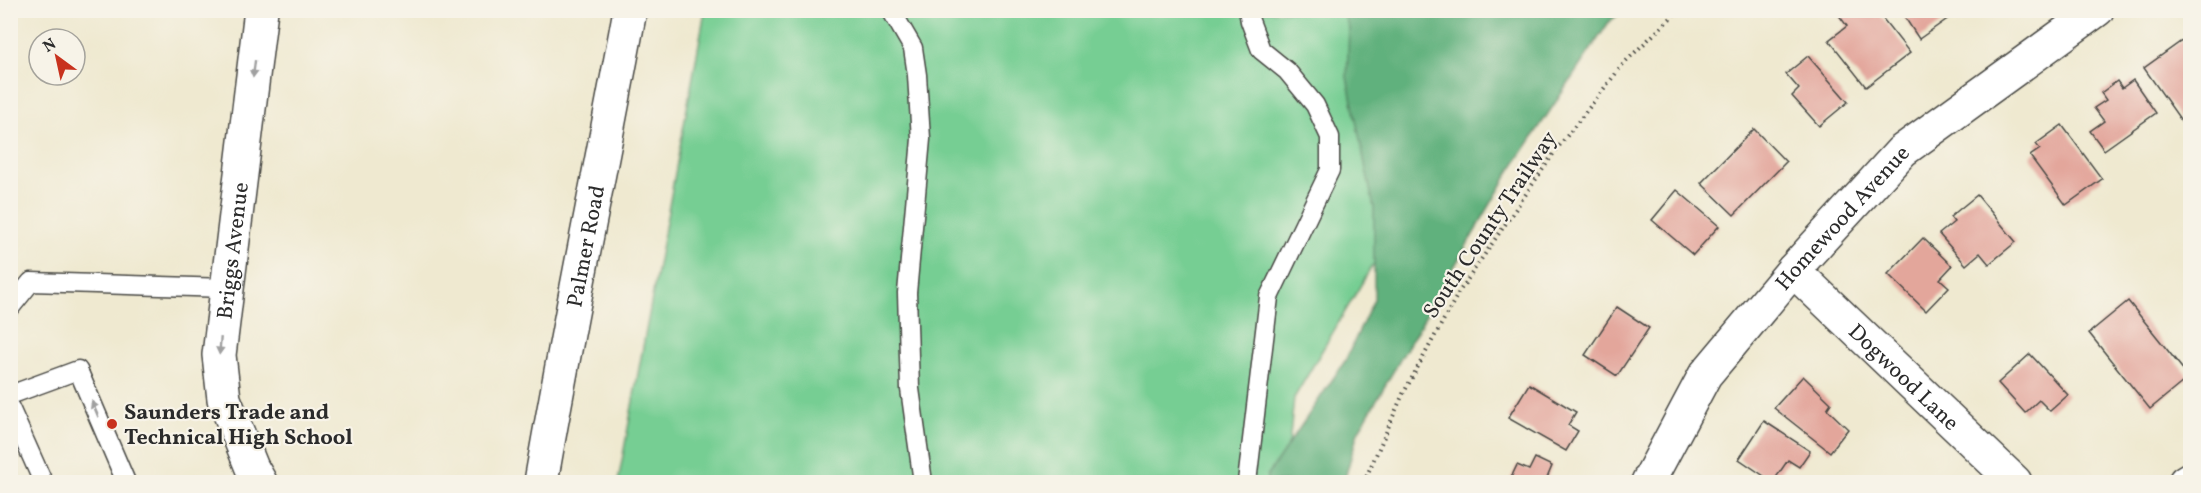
<svg xmlns="http://www.w3.org/2000/svg" width="2201" height="493" font-family="Vollkorn,serif">
<style>
.green{fill:#76ce93;stroke:#507c5f;stroke-width:1.5}
.forest{fill:#60b17d;stroke:#466e54;stroke-width:1.5}
.building{fill:#e3a69b}
.lines{fill:none;stroke-linecap:round;stroke-linejoin:round}
.service-casing{stroke:#484844;stroke-width:21}
.minor-casing{stroke:#484844;stroke-width:36}
.tertiary-casing{stroke:#484844;stroke-width:36}
.path{stroke:#484844;stroke-width:4;stroke-dasharray:1.5 4.5;stroke-linecap:butt}
.service{stroke:#fff;stroke-width:18}
.minor{stroke:#fff;stroke-width:33}
.tertiary{stroke:#fff;stroke-width:33}
.oneway{fill:#a0a0a0}
.poi-dot{fill:#c8321e;stroke:#f7f3e8;stroke-width:2}
.labels{text-anchor:middle;stroke-width:4.5;stroke-linejoin:round;paint-order:stroke}
.street-label{font-size:22px;fill:#2b2b2b;stroke:#f7f3e8}
.poi-label{font-size:22px;font-weight:bold;fill:#2b2b2b;stroke:#f7f3e8;text-anchor:start}
</style>
<rect width="100%" height="100%" fill="#f7f3e8"/>
<filter id="ink" filterUnits="userSpaceOnUse"><feTurbulence type="fractalNoise" baseFrequency=".0167" numOctaves="2"/><feDisplacementMap in="SourceGraphic" scale="12" xChannelSelector="R" yChannelSelector="G"/><feConvolveMatrix kernelMatrix="1 2 1 2 8 2 1 2 1" color-interpolation-filters="sRGB"/></filter>
<filter id="wash" filterUnits="userSpaceOnUse"><feTurbulence type="fractalNoise" baseFrequency=".008" numOctaves="4" result="noise"/><feDisplacementMap in="SourceGraphic" scale="24" xChannelSelector="R" yChannelSelector="G"/><feGaussianBlur stdDeviation="1.35" result="paint"/><feColorMatrix in="noise" values="0 0 0 0 0 0 0 0 0 0 0 0 0 0 0 0 0 1.4 0 .05"/><feComposite in="paint" operator="in"/></filter>
<g filter="url(#wash)">
<rect width="100%" height="100%" fill="#efe9d0"/>
<!-- green -->
<path class="green" d="M 705,11 L 1554,11 L 1546,96 L 1372,266 L 1294,398 L 1285,482 L 618,482 Z"/>
<!-- forest -->
<path class="forest" d="M 1342,11 L 1623,11 L 1609,22 L 1510,171 L 1358,432 L 1344,482 L 1267,482 L 1267,476 L 1345,361 L 1374,299 L 1374,208 L 1347,77 L 1349,28 Z"/>
<g id="blocks">
<!-- building -->
<g class="building">
<path d="M 1835,10 L 1876,10 L 1910,53 L 1866,87 L 1829,40 L 1847,26 Z"/>
<path d="M 1900,10 L 1960,10 L 1919,39 Z"/>
<path d="M 2190,35 L 2190,116 L 2182,122 L 2144,68 Z"/>
<path d="M 1808,56 L 1848,102 L 1819,126 L 1792,96 L 1799,89 L 1786,74 Z"/>
<path d="M 2133,80 L 2156,113 L 2104,150 L 2090,131 L 2104,121 L 2094,108 L 2106,100 L 2101,93 L 2117,81 L 2122,88 Z"/>
<path d="M 2062,125 L 2102,179 L 2066,205 L 2030,156 L 2040,149 L 2036,144 Z"/>
<path d="M 1754,129 L 1786,162 L 1734,215 L 1701,183 Z"/>
<path d="M 1677,190 L 1719,226 L 1693,255 L 1652,220 Z"/>
<path d="M 1977,195 L 2016,242 L 1989,264 L 1980,253 L 1966,265 L 1939,234 L 1954,222 L 1950,217 Z"/>
<path d="M 1923,238 L 1952,266 L 1940,279 L 1949,287 L 1926,311 L 1888,274 Z"/>
<path d="M 2128,301 L 2189,377 L 2150,409 L 2089,333 Z"/>
<path d="M 1617,307 L 1649,328 L 1617,376 L 1585,355 Z"/>
<path d="M 2030,354 L 2068,395 L 2050,411 L 2039,400 L 2025,413 L 1998,383 Z"/>
<path d="M 1803,376 L 1831,403 L 1827,409 L 1848,429 L 1830,452 L 1774,408 Z"/>
<path d="M 1529,384 L 1576,412 L 1568,425 L 1578,431 L 1566,451 L 1508,418 Z"/>
<path d="M 1764,421 L 1810,451 L 1799,467 L 1788,460 L 1773,482 L 1739,459 Z"/>
<path d="M 1535,458 L 1552,466 L 1547,478 L 1557,482 L 1509,482 L 1517,465 L 1529,470 Z"/>
</g>
</g>
</g>
<g filter="url(#ink)">
<use href="#blocks" fill-opacity="0" stroke="#484844" stroke-width="1.5"/>
<g class="lines">
<!-- service casing -->
<g class="service-casing">
<g id="service">
<path d="M 891,10 L 913,48 L 917,75 L 921,139 L 907,293 L 910,389 L 923,482"/>
<path d="M 10,308 L 31,282 L 226,288"/>
<path d="M 10,395 L 78,370 L 126,482"/>
<path d="M 10,408 L 43,482"/>
<path d="M 1247,482 L 1269,297 L 1330,170 L 1330,137 L 1315,105 L 1287,71 L 1261,50 L 1250,21 L 1248,10"/>
</g>
</g>
<!-- minor casing -->
<g class="minor-casing">
<g id="minor">
<path id="s1" d="M 1793,270 L 2015,482"/>
<path id="s2" d="M 260,482 L 252,468 L 224,399 L 219,355 L 261,10"/>
<path id="s3" d="M 1648,482 L 1705,375 L 1793,270 L 1902,151 L 2097,10"/>
<path d="M 2185,482 L 2190,479"/>
</g>
</g>
<!-- tertiary casing -->
<g class="tertiary-casing">
<g id="tertiary">
<path id="s4" d="M 541,482 C 568,325 601,168 630,10"/>
</g>
</g>
<!-- path -->
<path class="path" d="M 1364,482 L 1403,394 L 1459,292 L 1556,150 L 1624,63 L 1679,10"/>
<!-- service -->
<use href="#service" class="service"/>
<!-- minor -->
<use href="#minor" class="minor"/>
<!-- tertiary -->
<use href="#tertiary" class="tertiary"/>
</g>
<!-- one-way arrows -->
<defs><path id="oneway-solid" d="M-6-.8H1V-3.2L6.5 0L1 3.2V.8H-6Z" transform="scale(1.5)"/></defs>
<g class="oneway">
<use href="#oneway-solid" transform="translate(254 69) rotate(97)"/>
<use href="#oneway-solid" transform="translate(220 346) rotate(95)"/>
<use href="#oneway-solid" transform="translate(95 409) rotate(-113)"/>
</g>
</g>
<!-- markers -->
<circle class="poi-dot" cx="112" cy="424" r="6"/>
<g class="labels">
<!-- street labels -->
<g class="street-label">
<text dy="8" stroke="none"><textPath href="#s3" startOffset="330">Homewood Avenue</textPath></text>
<text transform="translate(1489 224) rotate(-56)" y="8">South County Trailway</text>
<text dy="8" stroke="none"><textPath href="#s4" startOffset="240">Palmer Road</textPath></text>
<text dy="8" stroke="none"><textPath href="#s2" startOffset="240">Briggs Avenue</textPath></text>
<text dy="8" stroke="none"><textPath href="#s1" startOffset="154">Dogwood Lane</textPath></text>
</g>
<!-- poi labels -->
<g class="poi-label">
<text x="124" y="419">Saunders Trade and<tspan x="124" dy="25">Technical High School</tspan></text>
</g>
</g>
<!-- margin -->
<rect width="2201" height="493" fill="none" stroke="#f7f3e8" stroke-width="36"/>
<!-- north arrow -->
<g transform="translate(57 57) rotate(327)"><circle r="28" fill="#f7f3e8" stroke="#a5a39c" stroke-width="1.5"/>
<path d="M0-4.5L10 22L0 15L-10 22Z" fill="#c8321e"/>
<text y="-9" font-size="16" font-weight="bold" text-anchor="middle" fill="#2b2b2b">N</text>
</g>
</svg>
